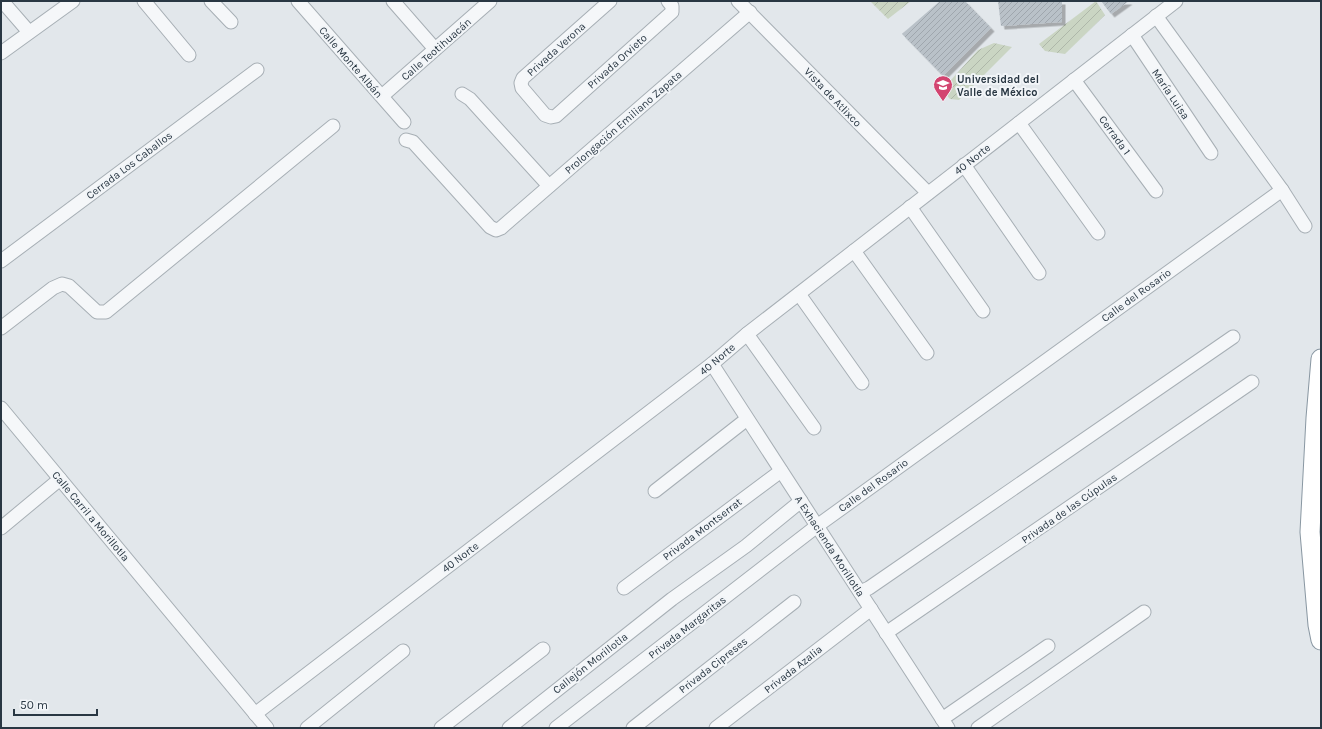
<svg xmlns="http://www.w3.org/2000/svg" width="1322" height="729" font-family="Karla,sans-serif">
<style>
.garden{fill:url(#garden-furrows)}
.building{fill:url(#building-hatch);filter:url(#shadow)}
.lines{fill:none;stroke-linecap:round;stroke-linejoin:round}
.minor-casing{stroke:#a7afb5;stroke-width:15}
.highway-casing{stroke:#8997a2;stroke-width:21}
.minor{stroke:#f5f7f9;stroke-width:13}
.highway{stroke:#fff;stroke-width:19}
.labels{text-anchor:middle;stroke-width:4;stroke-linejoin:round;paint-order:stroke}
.street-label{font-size:11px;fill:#293743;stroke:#f2f5f8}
.poi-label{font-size:11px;font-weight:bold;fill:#293743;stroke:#f2f5f8;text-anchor:start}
</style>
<defs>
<pattern id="garden-furrows" width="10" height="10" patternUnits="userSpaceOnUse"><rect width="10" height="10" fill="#cad5c3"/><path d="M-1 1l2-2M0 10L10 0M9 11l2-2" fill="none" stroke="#aeb7a9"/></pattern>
<pattern id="building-hatch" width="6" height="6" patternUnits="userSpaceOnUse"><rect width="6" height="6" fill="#b9c1c8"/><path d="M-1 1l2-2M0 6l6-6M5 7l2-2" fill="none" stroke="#9fa6ad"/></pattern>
<filter id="shadow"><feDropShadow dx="3.5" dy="3.5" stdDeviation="0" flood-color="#0004"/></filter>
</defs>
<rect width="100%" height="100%" fill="#e2e7eb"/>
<!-- garden -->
<g class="garden">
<path d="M 870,1 L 911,1 L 888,19 Z"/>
<path d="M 1096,1 L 1105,15 L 1065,54 L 1045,51 L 1039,44 Z"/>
<path d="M 994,43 L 1012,47 L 959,100 L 950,99 L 942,90 L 978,50 Z"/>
</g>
<!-- building -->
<g class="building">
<path d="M 940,1 L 965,1 L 991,28 L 943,76 L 902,34 Z"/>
<path d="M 998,1 L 1062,1 L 1062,22 L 1001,26 Z"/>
<path d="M 1101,1 L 1129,1 L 1111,14 Z"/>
</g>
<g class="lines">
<!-- minor casing -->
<g class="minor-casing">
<g id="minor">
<path d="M 2,1 L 29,32"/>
<path d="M 144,1 L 189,55"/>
<path d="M 211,1 L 231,22"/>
<path d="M 298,1 L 404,122"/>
<path d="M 393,1 L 435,49"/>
<path d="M 610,1 L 523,78 L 521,83 L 522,88 L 545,115 L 551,117 L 556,116 L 672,12 L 672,6 L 668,1"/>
<path d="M 738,1 L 928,193"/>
<path d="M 1156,16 L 1282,190 L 1305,226"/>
<path d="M 1132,35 L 1211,153"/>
<path d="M 1,53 L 73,1"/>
<path d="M 1074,80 L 1156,191"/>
<path d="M 462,94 L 470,99 L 549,186"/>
<path d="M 382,96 L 490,1"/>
<path d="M 1019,123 L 1098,233"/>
<path d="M 406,140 L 413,142 L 490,227 L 496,230 L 501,228 L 750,12"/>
<path d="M 964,165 L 1039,273"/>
<path d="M 910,207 L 983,311"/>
<path d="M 854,251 L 927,353"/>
<path d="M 1,261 L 257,70"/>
<path d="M 799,294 L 862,383"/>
<path d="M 1,328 L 53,288 L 62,284 L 69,286 L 97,312 L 106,312 L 333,126"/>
<path d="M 747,334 L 814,428"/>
<path d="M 712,364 L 948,728"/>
<path d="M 1,408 L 267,728"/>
<path d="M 655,491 L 747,419"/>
<path d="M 1,528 L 60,479"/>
<path d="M 624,588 L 781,471"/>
<path d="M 860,592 L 869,588 L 1233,337"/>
<path d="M 886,633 L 1252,382"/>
<path d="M 255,714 L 712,364 L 747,334 L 1176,1"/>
<path d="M 942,719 L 1048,646"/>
<path d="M 307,728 L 403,651"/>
<path d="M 441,728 L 543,649"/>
<path d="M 509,728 L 672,599 L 746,546 L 801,501"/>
<path d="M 556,728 L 817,526 L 1282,190"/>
<path d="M 633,728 L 794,602"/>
<path d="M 716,728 L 871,609"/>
<path d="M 978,728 L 1144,612"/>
</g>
</g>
<!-- highway casing -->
<g class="highway-casing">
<path id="highway" d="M 1321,359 L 1316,418 L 1310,532 L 1318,625 L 1321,640"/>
</g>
<!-- minor -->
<use href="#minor" class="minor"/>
<!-- highway -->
<use href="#highway" class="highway"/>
</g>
<!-- icons -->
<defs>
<g id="university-pin" transform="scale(1)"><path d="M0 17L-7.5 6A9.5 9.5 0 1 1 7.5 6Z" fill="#d34470" stroke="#f2f5f8"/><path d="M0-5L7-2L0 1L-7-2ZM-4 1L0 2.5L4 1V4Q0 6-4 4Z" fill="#fff"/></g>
</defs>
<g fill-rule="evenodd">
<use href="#university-pin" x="943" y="85"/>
</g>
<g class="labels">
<!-- street labels -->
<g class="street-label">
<text transform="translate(436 49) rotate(-41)" y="4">Calle Teotihuacán</text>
<text transform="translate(556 49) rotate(-42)" y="4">Privada Verona</text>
<text transform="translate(617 61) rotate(-42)" y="4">Privada Orvieto</text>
<text transform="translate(351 62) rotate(49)" y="4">Calle Monte Albán</text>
<text transform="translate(1171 94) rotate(56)" y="4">María Luisa</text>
<text transform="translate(833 97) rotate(46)" y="4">Vista de Atlixco</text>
<text transform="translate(623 122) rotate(-41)" y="4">Prolongación Emiliano Zapata</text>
<text transform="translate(1115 135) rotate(54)" y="4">Cerrada 1</text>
<text transform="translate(972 159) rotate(-38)" y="4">40 Norte</text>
<text transform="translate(129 165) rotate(-37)" y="4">Cerrada Los Caballos</text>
<text transform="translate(1136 295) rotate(-36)" y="4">Calle del Rosario</text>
<text transform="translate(717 359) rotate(-40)" y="4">40 Norte</text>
<text transform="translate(873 485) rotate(-36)" y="4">Calle del Rosario</text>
<text transform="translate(1069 508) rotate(-35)" y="4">Privada de las Cúpulas</text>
<text transform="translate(91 516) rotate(50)" y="4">Calle Carril a Morillotla</text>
<text transform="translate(702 529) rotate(-37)" y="4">Privada Montserrat</text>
<text transform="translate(830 546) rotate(57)" y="4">A Exhacienda Morillotla</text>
<text transform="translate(460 557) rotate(-37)" y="4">40 Norte</text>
<text transform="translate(687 627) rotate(-38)" y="4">Privada Margaritas</text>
<text transform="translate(590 663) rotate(-38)" y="4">Callejón Morillotla</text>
<text transform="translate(713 665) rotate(-38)" y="4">Privada Cipreses</text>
<text transform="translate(793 669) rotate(-38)" y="4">Privada Azalia</text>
</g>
<!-- poi labels -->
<g class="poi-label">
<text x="957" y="83">Universidad del<tspan x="957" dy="13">Valle de México</tspan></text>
</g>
</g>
<!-- border -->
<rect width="1322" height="729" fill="none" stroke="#293743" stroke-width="4"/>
<!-- scale -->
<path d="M14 709v6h83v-6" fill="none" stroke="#293743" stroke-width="2"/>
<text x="20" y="709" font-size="12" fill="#293743" stroke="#f2f5f8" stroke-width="3" paint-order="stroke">50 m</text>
</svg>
